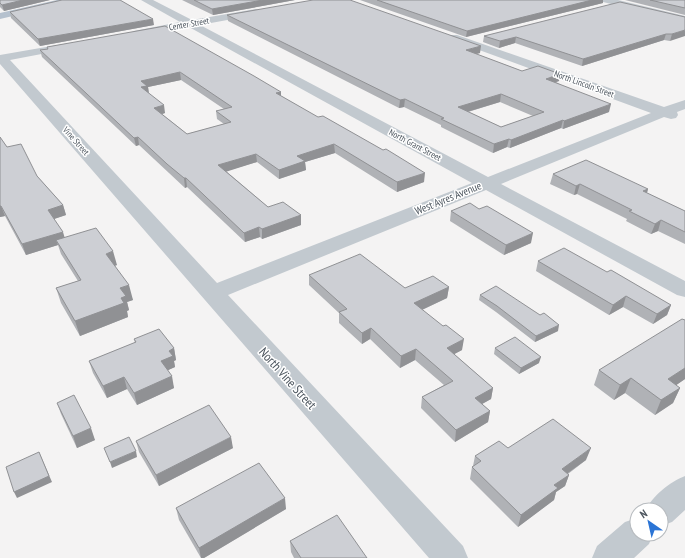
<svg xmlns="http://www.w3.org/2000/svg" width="685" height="558" font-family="'PT Sans Narrow',sans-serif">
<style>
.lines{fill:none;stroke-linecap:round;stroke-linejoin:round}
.minor{fill:#c2c9cf;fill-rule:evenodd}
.major{fill:#b5c1ce;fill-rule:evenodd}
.wall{fill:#b0b2b6;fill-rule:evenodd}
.shaded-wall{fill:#909194}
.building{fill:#cdcfd4;stroke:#909194;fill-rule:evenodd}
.labels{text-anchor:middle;stroke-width:3;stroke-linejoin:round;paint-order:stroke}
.far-street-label{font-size:9px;fill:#4c555e;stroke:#fff}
.street-label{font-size:11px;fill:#4c555e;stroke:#fff}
.near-street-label{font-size:13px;fill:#4c555e;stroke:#fff}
</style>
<rect width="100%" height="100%" fill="#f4f3f3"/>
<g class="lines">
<!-- minor -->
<g class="minor">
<path d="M 141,0 L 153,0 L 192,20 L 256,9 L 260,10 L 261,12 L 260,14 L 200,25 L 488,177 L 651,113 L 449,39 L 447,37 L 449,35 L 457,35 L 664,107 L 685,100 L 685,109 L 677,112 L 678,115 L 676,118 L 671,119 L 664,117 L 501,184 L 685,281 L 685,297 L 677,295 L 486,190 L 228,295 L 463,546 L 468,558 L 429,558 L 0,64 L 0,55 L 69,43 L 73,44 L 75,46 L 73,48 L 10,60 L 217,283 L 472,183 L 189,27 L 138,36 L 134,35 L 133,33 L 134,31 L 180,22 Z"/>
<path d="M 601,0 L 618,0 L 685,16 L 685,22 L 603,2 Z"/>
<path d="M 685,476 L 685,510 L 672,522 L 661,526 L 661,510 L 646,510 C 653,495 670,482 685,476 Z"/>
<path d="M 637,518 L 637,534 L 653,534 L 649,544 L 634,558 L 592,558 L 597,546 L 625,522 Z"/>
</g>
<!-- major -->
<path class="major" d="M 57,0 L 75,0 L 73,2 L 0,19 L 0,13 Z"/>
</g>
<!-- wall -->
<g class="wall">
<path d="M 0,0 L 50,0 L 4,11 L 0,7 Z"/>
<path d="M 182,0 L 295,0 L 213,15 Z"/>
<path d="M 360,0 L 603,0 L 603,3 L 466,37 Z"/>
<path d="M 625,0 L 685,0 L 685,15 Z"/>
<path d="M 10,12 L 154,25 L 40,46 L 11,18 Z"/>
<path d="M 227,15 L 480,53 L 476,54 L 522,71 L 560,74 L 559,81 L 556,82 L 609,112 L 563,129 L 561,128 L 510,148 L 507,147 L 493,153 L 441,127 L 441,125 L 404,107 L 399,108 L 228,21 ZM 500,102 L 533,116 L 501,127 L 468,112 Z"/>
<path d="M 685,17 L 670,41 L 664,40 L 582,66 L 515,43 L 499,48 L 483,42 L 484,36 Z"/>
<path d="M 47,47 L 281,92 L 281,96 L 424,182 L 397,192 L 335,153 L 305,162 L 306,170 L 279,179 L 257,162 L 226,171 L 268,207 L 301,215 L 301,225 L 262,239 L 260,237 L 245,242 L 187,187 L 185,188 L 169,173 L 139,145 L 136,146 L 42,57 L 40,50 L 47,49 ZM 181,80 L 224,109 L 216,111 L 217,119 L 224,124 L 187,134 L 162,114 L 165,113 L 149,94 L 148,87 Z"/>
<path d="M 0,137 L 7,147 L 37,176 L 63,205 L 66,215 L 54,219 L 64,238 L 117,265 L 115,266 L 133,300 L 127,302 L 129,310 L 127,311 L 128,317 L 80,336 L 61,303 L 56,288 L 78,281 L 61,254 L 58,245 L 26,255 L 5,216 L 0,217 Z"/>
<path d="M 553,174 L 648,189 L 647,193 L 685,211 L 685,244 L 658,231 L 651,234 L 626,221 L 627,219 L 577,194 L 574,195 L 550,184 Z"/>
<path d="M 451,211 L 531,243 L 504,255 L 450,221 Z"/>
<path d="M 538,261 L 607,272 L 671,305 L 667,315 L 653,324 L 623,307 L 609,315 L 536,271 Z"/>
<path d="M 309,275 L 405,288 L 449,287 L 447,298 L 422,310 L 462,350 L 454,354 L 493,388 L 491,399 L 482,404 L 490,411 L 488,422 L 455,442 L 421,408 L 422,397 L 444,385 L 415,360 L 400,368 L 370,339 L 362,344 L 339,323 L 339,313 L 309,285 Z"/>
<path d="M 480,295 L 558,331 L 535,342 L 496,312 L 479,300 Z"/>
<path d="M 685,320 L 685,379 L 676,385 L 680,388 L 673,403 L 655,415 L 625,393 L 614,400 L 594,385 L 599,370 Z"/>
<path d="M 134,339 L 174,348 L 176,360 L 174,361 L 175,367 L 168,370 L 174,388 L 137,405 L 127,389 L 107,398 L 93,373 L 89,361 L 135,343 Z"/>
<path d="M 495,348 L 539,363 L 519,374 L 494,354 Z"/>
<path d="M 57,403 L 95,440 L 77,448 L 61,414 Z"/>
<path d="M 136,441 L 233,448 L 159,486 L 139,452 Z"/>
<path d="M 508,448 L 586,460 L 568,474 L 569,475 L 565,486 L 556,492 L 554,500 L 518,527 L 470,479 L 472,467 L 473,466 L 475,456 Z"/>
<path d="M 176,508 L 286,509 L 204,558 L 201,558 L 179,520 Z"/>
<path d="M 290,541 L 367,558 L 294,558 L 291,552 Z"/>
</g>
<!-- shaded-wall -->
<g class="shaded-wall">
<path d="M 23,0 L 50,0 L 4,11 L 2,5 Z"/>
<path d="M 263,0 L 295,0 L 213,15 L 212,9 Z"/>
<path d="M 592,0 L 603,0 L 603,3 L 466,37 L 467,31 Z"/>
<path d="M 153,19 L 154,25 L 40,46 L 38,39 Z"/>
<path d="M 685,30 L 685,36 L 670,41 L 672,34 Z"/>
<path d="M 666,34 L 664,40 L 582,66 L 583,59 Z"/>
<path d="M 516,37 L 515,43 L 499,48 L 500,41 Z"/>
<path d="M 481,46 L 480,53 L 465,57 L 466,50 Z"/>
<path d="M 180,72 L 181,80 L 148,87 L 149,94 L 141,87 L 141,81 Z"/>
<path d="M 560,74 L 559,81 L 545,86 L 546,79 Z"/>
<path d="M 281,92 L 281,100 L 276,93 Z"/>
<path d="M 501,94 L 500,102 L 457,115 L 458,107 Z"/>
<path d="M 405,99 L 404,107 L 399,108 L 400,100 Z"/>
<path d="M 611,104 L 609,112 L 563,129 L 564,121 Z"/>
<path d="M 164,105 L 165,113 L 156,116 L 154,108 Z"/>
<path d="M 563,120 L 561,128 L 510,148 L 511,140 Z"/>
<path d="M 138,137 L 139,145 L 136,146 L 134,138 Z"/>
<path d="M 509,139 L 507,147 L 493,153 L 494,144 Z"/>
<path d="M 334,144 L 335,153 L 305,162 L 306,170 L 279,179 L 279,170 L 297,156 Z"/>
<path d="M 256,154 L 257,162 L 219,174 L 218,165 Z"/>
<path d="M 425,173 L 424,182 L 397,192 L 397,182 Z"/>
<path d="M 184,178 L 186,178 L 187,187 L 185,188 Z"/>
<path d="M 580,184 L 577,194 L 574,195 L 576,186 Z"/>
<path d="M 648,189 L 645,199 L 643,191 Z"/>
<path d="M 63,205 L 66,215 L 51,220 L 48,210 Z"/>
<path d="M 0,206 L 1,206 L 5,216 L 0,217 Z"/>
<path d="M 301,215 L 301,225 L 262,239 L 262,229 Z"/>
<path d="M 661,220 L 658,231 L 651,234 L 655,224 Z"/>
<path d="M 259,227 L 260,237 L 245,242 L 244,233 Z"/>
<path d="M 63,232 L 66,242 L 56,240 L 58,245 L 26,255 L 22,244 Z"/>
<path d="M 533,233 L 531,243 L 504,255 L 506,245 Z"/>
<path d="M 113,251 L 117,265 L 110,267 L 106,254 Z"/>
<path d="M 129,285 L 133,300 L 127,302 L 129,310 L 127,311 L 128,317 L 80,336 L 75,321 L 121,298 L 120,288 Z"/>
<path d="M 449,287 L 447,298 L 413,314 L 414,303 Z"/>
<path d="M 626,296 L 623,307 L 609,315 L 613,305 Z"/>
<path d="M 671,305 L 667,315 L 653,324 L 657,314 Z"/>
<path d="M 559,325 L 558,331 L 535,342 L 536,336 Z"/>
<path d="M 371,328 L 370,339 L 362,344 L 362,333 Z"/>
<path d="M 464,339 L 462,350 L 445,359 L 447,348 Z"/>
<path d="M 174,348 L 176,360 L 174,361 L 175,367 L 164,372 L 161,361 L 169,351 Z"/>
<path d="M 416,349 L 415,360 L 400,368 L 401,356 Z"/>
<path d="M 541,357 L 539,363 L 519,374 L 521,368 Z"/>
<path d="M 685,368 L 685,379 L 662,395 L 668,379 Z"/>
<path d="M 172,376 L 174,388 L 137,405 L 134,393 Z"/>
<path d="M 124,377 L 127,389 L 107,398 L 103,386 Z"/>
<path d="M 631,378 L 625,393 L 614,400 L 620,385 Z"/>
<path d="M 493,388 L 491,399 L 473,409 L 475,398 Z"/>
<path d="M 680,388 L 673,403 L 655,415 L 661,400 Z"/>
<path d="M 490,411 L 488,422 L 455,442 L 456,430 Z"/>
<path d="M 91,428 L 95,440 L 77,448 L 73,436 Z"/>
<path d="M 231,437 L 233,448 L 159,486 L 156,475 Z"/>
<path d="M 591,448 L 586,460 L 558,480 L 562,469 Z"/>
<path d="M 136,451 L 137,457 L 112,468 L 110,462 Z"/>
<path d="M 39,452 L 52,482 L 17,498 L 14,492 Z"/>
<path d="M 569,475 L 565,486 L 556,492 L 554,500 L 518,527 L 521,515 L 554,485 Z"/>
<path d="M 285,498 L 286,509 L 204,558 L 201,558 L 199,548 Z"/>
</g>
<!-- building -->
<g class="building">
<path d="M 0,0 L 23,0 L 2,5 L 0,3 Z"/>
<path d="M 62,0 L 120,0 L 153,19 L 38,39 L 10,12 Z"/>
<path d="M 194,0 L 263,0 L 212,9 Z"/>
<path d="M 313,0 L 350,0 L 481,46 L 466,50 L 522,71 L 538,66 L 560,74 L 546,79 L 611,104 L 564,121 L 563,120 L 511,140 L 509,139 L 494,144 L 441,119 L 444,118 L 405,99 L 400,100 L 227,15 ZM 501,94 L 544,112 L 501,127 L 458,107 Z"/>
<path d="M 377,0 L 592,0 L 467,31 Z"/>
<path d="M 650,0 L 685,0 L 685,8 Z"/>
<path d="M 620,2 L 685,17 L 685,30 L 672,34 L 666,34 L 583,59 L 516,37 L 500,41 L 484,36 Z"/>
<path d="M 165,26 L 254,76 L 281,92 L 276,93 L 318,117 L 323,116 L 383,150 L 386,149 L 425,173 L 397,182 L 334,144 L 297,156 L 305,161 L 279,170 L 256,154 L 218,165 L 268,207 L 283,202 L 301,215 L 262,229 L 259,227 L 244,233 L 186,178 L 184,178 L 167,164 L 138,137 L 134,138 L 40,50 L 48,49 L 47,47 ZM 180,72 L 232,107 L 216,111 L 231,122 L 187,134 L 154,108 L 164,105 L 141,87 L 147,86 L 141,81 Z"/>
<path d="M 0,137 L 7,147 L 21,144 L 37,176 L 63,205 L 48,210 L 63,232 L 22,244 L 1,206 L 0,206 Z"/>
<path d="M 586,160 L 648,189 L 643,191 L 685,211 L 685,232 L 661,220 L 655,224 L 629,211 L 632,210 L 580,184 L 576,186 L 553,174 Z"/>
<path d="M 470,203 L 479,209 L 487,206 L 533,233 L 506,245 L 451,211 Z"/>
<path d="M 96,228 L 113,251 L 106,254 L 129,285 L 120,288 L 126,296 L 121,298 L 124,303 L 75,321 L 56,288 L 81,280 L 56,240 Z"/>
<path d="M 564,248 L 607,272 L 611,270 L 671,305 L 657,314 L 626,296 L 613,305 L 538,261 Z"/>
<path d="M 360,254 L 405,288 L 433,276 L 449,287 L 414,303 L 443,326 L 446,325 L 464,339 L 447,348 L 493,388 L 475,398 L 490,411 L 456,430 L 422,397 L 453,381 L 416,349 L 401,356 L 371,328 L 362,333 L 339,312 L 347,309 L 309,275 Z"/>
<path d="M 496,286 L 540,315 L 544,313 L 559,325 L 536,336 L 497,306 L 480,295 Z"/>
<path d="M 682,319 L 685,320 L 685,368 L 668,379 L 680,388 L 661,400 L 631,378 L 620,385 L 599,370 Z"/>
<path d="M 159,329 L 174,348 L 169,351 L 173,356 L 161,361 L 172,376 L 134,393 L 124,377 L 103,386 L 89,361 L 136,342 L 134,339 Z"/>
<path d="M 515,337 L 541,357 L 521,368 L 495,348 Z"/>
<path d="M 74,395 L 91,428 L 73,436 L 57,403 Z"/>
<path d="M 209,405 L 231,437 L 156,475 L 136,441 Z"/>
<path d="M 553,419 L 591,448 L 562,469 L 569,475 L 554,485 L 558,488 L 521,515 L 472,467 L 481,461 L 475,456 L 499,441 L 508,448 Z"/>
<path d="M 129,437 L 136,451 L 110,462 L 104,448 Z"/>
<path d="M 39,452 L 49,476 L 14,492 L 6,467 Z"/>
<path d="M 259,463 L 285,498 L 199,548 L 176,508 Z"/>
<path d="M 337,515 L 367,558 L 301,558 L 290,541 Z"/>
</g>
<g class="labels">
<!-- far-street labels -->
<g class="far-street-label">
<text transform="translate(189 24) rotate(-10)" y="3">Center Street</text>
<text transform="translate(584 84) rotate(20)" y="3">North Lincoln Street</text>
<text transform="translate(76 141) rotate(48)" y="3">Vine Street</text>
<text transform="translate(415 145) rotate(28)" y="3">North Grant Street</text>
</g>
<!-- street labels -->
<g class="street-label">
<text transform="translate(448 198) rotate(-22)" y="4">West Ayres Avenue</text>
</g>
<!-- near-street labels -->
<g class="near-street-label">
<text transform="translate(288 378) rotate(48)" y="5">North Vine Street</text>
</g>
</g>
<!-- north arrow -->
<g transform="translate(649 522) rotate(326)"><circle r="19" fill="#ffffff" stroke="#b7bbbf"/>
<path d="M0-3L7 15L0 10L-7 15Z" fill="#2b74d5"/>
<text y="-6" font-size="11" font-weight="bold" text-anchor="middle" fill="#4c555e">N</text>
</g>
</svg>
